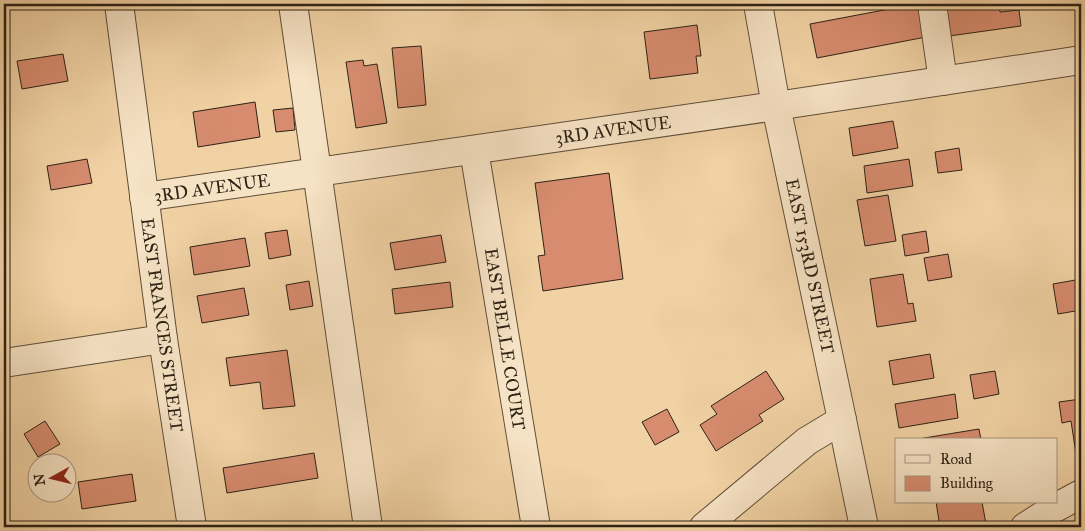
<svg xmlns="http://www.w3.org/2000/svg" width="1085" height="531" font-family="'IM FELL Great Primer',serif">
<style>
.building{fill:#d78c6f;stroke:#2e2215}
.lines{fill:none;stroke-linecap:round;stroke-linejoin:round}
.minor-casing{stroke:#5f4e39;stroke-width:30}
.minor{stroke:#f6e2c4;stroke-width:28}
.labels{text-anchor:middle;stroke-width:4.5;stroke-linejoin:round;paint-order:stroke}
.street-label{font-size:18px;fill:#2e2215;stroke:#f6e2c4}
</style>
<rect width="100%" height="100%" fill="#f1d2a4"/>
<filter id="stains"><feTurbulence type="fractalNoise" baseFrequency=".004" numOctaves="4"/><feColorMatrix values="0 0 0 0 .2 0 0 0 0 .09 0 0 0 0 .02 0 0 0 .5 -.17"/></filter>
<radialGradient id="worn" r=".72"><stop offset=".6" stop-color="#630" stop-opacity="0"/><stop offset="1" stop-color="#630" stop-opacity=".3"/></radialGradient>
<!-- building -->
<g class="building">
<path d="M 916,4 L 920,4 L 926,37 L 817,58 L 810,24 Z"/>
<path d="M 937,4 L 999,4 L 1000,12 L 1019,10 L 1021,26 L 942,37 Z"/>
<path d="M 697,25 L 701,56 L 696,56 L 698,73 L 650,79 L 644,32 Z"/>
<path d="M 421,46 L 426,105 L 398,108 L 392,48 Z"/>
<path d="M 63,54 L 68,81 L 22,89 L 17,61 Z"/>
<path d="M 363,60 L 364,66 L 377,64 L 387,123 L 356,128 L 346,62 Z"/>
<path d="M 255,102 L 260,137 L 198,147 L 193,112 Z"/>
<path d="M 293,108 L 295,130 L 276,132 L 273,110 Z"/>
<path d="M 893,121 L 898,148 L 853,156 L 849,128 Z"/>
<path d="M 959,148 L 962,170 L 938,173 L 935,152 Z"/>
<path d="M 87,159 L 92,183 L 51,190 L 47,166 Z"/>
<path d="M 909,159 L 913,186 L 867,193 L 864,166 Z"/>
<path d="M 609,173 L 623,279 L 543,291 L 538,256 L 545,255 L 535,183 Z"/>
<path d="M 888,195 L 896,241 L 865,246 L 857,200 Z"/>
<path d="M 287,230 L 291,255 L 269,259 L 265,233 Z"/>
<path d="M 926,231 L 929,252 L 905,256 L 902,235 Z"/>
<path d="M 441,235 L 446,262 L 395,270 L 390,243 Z"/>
<path d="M 245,238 L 250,266 L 194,275 L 190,247 Z"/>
<path d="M 948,254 L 952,277 L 928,281 L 924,258 Z"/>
<path d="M 903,274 L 908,304 L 913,303 L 916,321 L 877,327 L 870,279 Z"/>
<path d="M 1081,279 L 1081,310 L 1058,314 L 1053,284 Z"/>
<path d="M 309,281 L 313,306 L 290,310 L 286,285 Z"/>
<path d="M 450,282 L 453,307 L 395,314 L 392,289 Z"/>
<path d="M 244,288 L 249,315 L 202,323 L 197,296 Z"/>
<path d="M 287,350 L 295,406 L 263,409 L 260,382 L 230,386 L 226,358 Z"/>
<path d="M 930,354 L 934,378 L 893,385 L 889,361 Z"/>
<path d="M 766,371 L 784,399 L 759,415 L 763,421 L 716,451 L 700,425 L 717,414 L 711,406 Z"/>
<path d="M 995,371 L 999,394 L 974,399 L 970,375 Z"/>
<path d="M 955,394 L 958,418 L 899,428 L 895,404 Z"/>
<path d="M 1081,399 L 1081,454 L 1076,454 L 1071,421 L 1062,423 L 1059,402 Z"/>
<path d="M 667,409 L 679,432 L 655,445 L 642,422 Z"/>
<path d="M 45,421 L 60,444 L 38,457 L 24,434 Z"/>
<path d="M 979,429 L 981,440 L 918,440 L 918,439 Z"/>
<path d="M 314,453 L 318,478 L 227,493 L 223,468 Z"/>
<path d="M 132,474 L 136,501 L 82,509 L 78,482 Z"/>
<path d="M 936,502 L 982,502 L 986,524 L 966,527 L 940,527 Z"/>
</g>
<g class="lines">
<!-- minor casing -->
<g class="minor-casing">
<g id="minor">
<path d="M 119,4 L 163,339 L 192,527"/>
<path d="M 293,4 L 368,527"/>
<path d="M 758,4 L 776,106 L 842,420 L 864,527"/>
<path d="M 932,4 L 943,81"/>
<path d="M 474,150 L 536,527"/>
<path d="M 144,197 L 776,106 L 1081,60"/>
<path d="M 4,363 L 163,339"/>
<path d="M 704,527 L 807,441 L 842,420"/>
<path d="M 1025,527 L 1053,509 L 1081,494"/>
</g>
</g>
<!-- minor -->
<use href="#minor" class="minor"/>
</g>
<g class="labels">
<!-- street labels -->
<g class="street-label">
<text transform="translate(613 130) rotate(-8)" y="6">3RD AVENUE</text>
<text transform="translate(212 188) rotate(-8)" y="6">3RD AVENUE</text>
<text transform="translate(810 266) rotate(78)" y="6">EAST 153RD STREET</text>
<text transform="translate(162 325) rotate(82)" y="6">EAST FRANCES STREET</text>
<text transform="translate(505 339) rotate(81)" y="6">EAST BELLE COURT</text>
</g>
</g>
<!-- margin -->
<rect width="1085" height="531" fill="none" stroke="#f1d2a4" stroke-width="20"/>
<rect x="5" y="5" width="1075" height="521" fill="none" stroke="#2e2215" stroke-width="2.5"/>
<rect x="10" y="10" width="1065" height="511" fill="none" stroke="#2e2215"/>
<!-- legend -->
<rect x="895" y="438" width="162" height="65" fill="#f6e2c4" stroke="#a6957e"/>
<rect x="905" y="455" width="25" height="8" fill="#f6e2c4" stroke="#a6957e"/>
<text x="940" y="464" font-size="15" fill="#2e2215">Road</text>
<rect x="905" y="476" width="25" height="15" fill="#d78c6f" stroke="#a6957e"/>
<text x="940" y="488" font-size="15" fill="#2e2215">Building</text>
<!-- north arrow -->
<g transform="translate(52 478) rotate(262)"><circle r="24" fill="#f6e2c4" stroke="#a6957e"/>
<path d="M0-4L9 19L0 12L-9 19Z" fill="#8f2418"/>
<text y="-8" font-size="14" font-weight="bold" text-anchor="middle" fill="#2e2215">N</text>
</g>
<rect width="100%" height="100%" filter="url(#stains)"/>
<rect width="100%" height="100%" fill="url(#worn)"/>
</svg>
